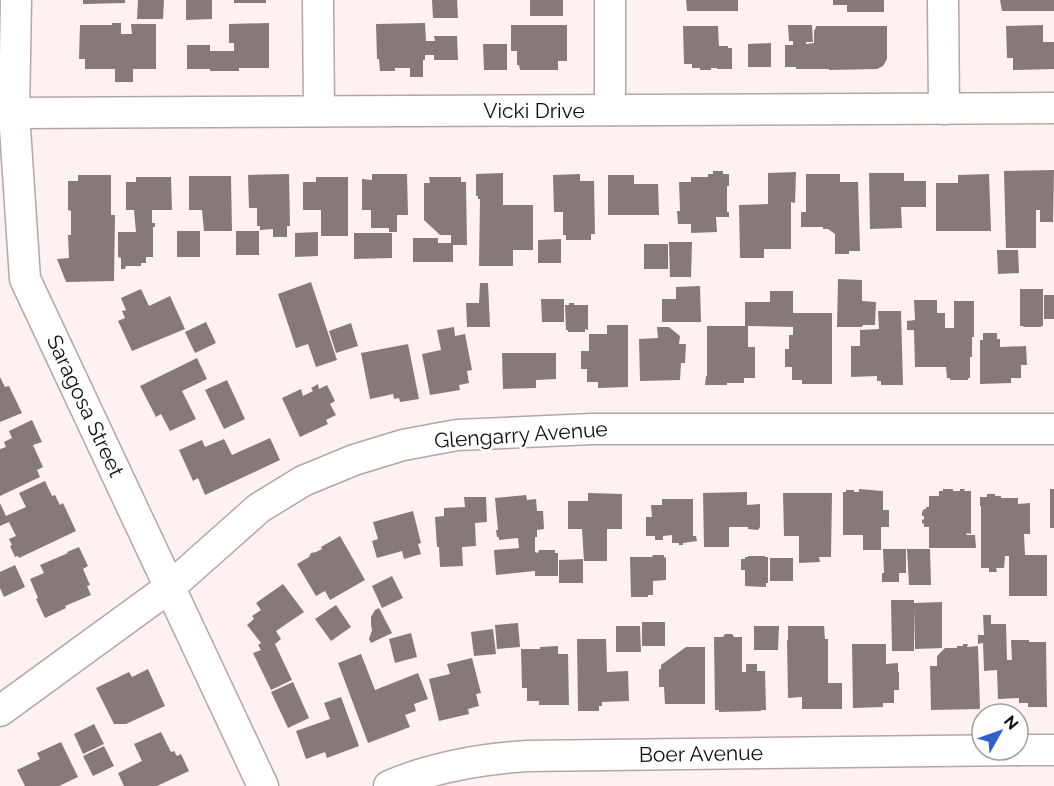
<svg xmlns="http://www.w3.org/2000/svg" width="1054" height="786" font-family="Raleway,sans-serif">
<style>
.building{fill:#867a78}
.lines{fill:none;stroke-linecap:round;stroke-linejoin:round}
.minor-casing{stroke:#b3a6a5;stroke-width:33}
.minor{stroke:#fff;stroke-width:30}
.labels{text-anchor:middle;stroke-width:5;stroke-linejoin:round;paint-order:stroke}
.street-label{font-size:21px;fill:#120d0d;stroke:#fff}
</style>
<rect width="100%" height="100%" fill="#fdf2f1"/>
<!-- building -->
<g class="building">
<path d="M 83,0 L 125,0 L 125,3 L 83,4 Z"/>
<path d="M 138,0 L 164,0 L 163,19 L 137,19 Z"/>
<path d="M 186,0 L 212,0 L 212,19 L 186,20 Z"/>
<rect x="234" y="0" width="32" height="3"/>
<path d="M 432,0 L 457,0 L 458,18 L 433,18 Z"/>
<rect x="530" y="0" width="33" height="16"/>
<path d="M 686,0 L 738,0 L 738,11 L 687,11 Z"/>
<path d="M 833,0 L 884,0 L 884,12 L 847,12 L 847,5 L 833,5 Z"/>
<path d="M 1000,0 L 1054,0 L 1054,11 L 1002,11 Z"/>
<path d="M 112,23 L 121,23 L 121,34 L 132,34 L 131,24 L 156,24 L 156,69 L 133,69 L 133,82 L 115,82 L 115,69 L 85,69 L 85,59 L 79,59 L 80,25 L 112,25 Z"/>
<path d="M 269,23 L 269,68 L 239,68 L 239,71 L 210,71 L 210,69 L 187,69 L 187,45 L 210,45 L 210,51 L 234,51 L 234,43 L 229,43 L 229,24 Z"/>
<path d="M 425,23 L 426,41 L 435,41 L 434,36 L 457,36 L 458,60 L 434,60 L 434,55 L 425,55 L 425,60 L 423,60 L 423,77 L 410,77 L 410,68 L 395,68 L 395,71 L 380,71 L 379,59 L 377,59 L 376,24 Z"/>
<path d="M 511,25 L 567,25 L 567,61 L 558,61 L 558,70 L 520,70 L 519,65 L 517,65 L 517,51 L 511,51 Z"/>
<path d="M 788,25 L 812,25 L 813,42 L 806,42 L 806,44 L 814,43 L 814,30 L 815,30 L 816,26 L 887,26 L 887,59 L 883,66 L 877,69 L 829,70 L 829,69 L 796,69 L 796,67 L 785,67 L 785,45 L 793,45 L 793,41 L 789,41 Z"/>
<path d="M 1043,25 L 1043,42 L 1054,42 L 1054,69 L 1013,70 L 1013,58 L 1007,58 L 1006,26 Z"/>
<path d="M 683,26 L 718,26 L 719,46 L 728,46 L 728,48 L 732,48 L 732,69 L 717,69 L 717,68 L 711,68 L 711,70 L 700,70 L 700,68 L 692,68 L 692,64 L 684,64 Z"/>
<path d="M 771,43 L 771,67 L 748,67 L 748,44 Z"/>
<path d="M 483,44 L 507,44 L 507,70 L 484,70 Z"/>
<path d="M 1054,170 L 1053,222 L 1040,222 L 1040,210 L 1036,210 L 1036,248 L 1006,248 L 1004,171 Z"/>
<path d="M 713,171 L 723,171 L 723,174 L 729,174 L 729,186 L 727,186 L 727,212 L 729,212 L 729,217 L 716,217 L 717,232 L 691,233 L 691,224 L 678,224 L 677,211 L 680,211 L 679,182 L 691,182 L 691,177 L 708,177 L 708,174 L 713,174 Z"/>
<path d="M 796,172 L 795,203 L 791,202 L 791,249 L 764,249 L 764,258 L 740,258 L 739,205 L 768,204 L 768,173 Z"/>
<path d="M 503,173 L 503,205 L 533,205 L 533,250 L 513,250 L 513,266 L 479,266 L 480,199 L 478,199 L 478,196 L 476,196 L 476,174 Z"/>
<path d="M 869,173 L 904,173 L 904,181 L 926,181 L 926,207 L 901,207 L 902,228 L 870,229 Z"/>
<path d="M 289,174 L 290,226 L 287,226 L 287,237 L 273,237 L 273,229 L 260,230 L 260,226 L 257,226 L 257,208 L 249,208 L 248,175 Z"/>
<path d="M 372,174 L 407,174 L 408,215 L 397,215 L 397,232 L 389,232 L 389,228 L 371,228 L 371,210 L 362,210 L 362,179 L 372,180 Z"/>
<path d="M 580,174 L 580,181 L 594,181 L 595,234 L 591,234 L 591,240 L 566,240 L 566,235 L 563,235 L 563,212 L 554,212 L 553,175 Z"/>
<path d="M 806,174 L 840,174 L 840,182 L 858,182 L 860,251 L 849,251 L 849,254 L 835,254 L 835,234 L 828,229 L 823,229 L 823,227 L 801,227 L 801,212 L 806,212 Z"/>
<path d="M 989,174 L 991,231 L 936,231 L 936,183 L 958,183 L 958,175 Z"/>
<path d="M 78,175 L 111,175 L 111,215 L 115,215 L 114,281 L 66,282 L 57,259 L 69,258 L 68,235 L 71,235 L 71,211 L 68,210 L 68,181 L 78,181 Z"/>
<path d="M 608,175 L 634,175 L 634,184 L 658,184 L 659,215 L 608,215 Z"/>
<path d="M 189,176 L 231,176 L 232,231 L 204,231 L 202,210 L 189,210 Z"/>
<path d="M 136,177 L 171,177 L 172,210 L 152,210 L 152,223 L 155,223 L 155,227 L 153,227 L 153,257 L 146,257 L 146,263 L 141,263 L 141,266 L 126,266 L 125,269 L 121,269 L 121,258 L 118,257 L 118,232 L 136,232 L 134,210 L 126,210 L 126,182 L 136,182 Z"/>
<path d="M 316,177 L 348,177 L 348,236 L 321,236 L 321,210 L 303,210 L 303,182 L 316,182 Z"/>
<path d="M 429,177 L 461,177 L 461,182 L 466,182 L 467,245 L 453,245 L 453,262 L 413,262 L 413,238 L 438,238 L 438,243 L 451,243 L 451,235 L 440,235 L 424,220 L 424,183 L 430,183 Z"/>
<rect x="177" y="231" width="23" height="26"/>
<rect x="236" y="231" width="23" height="24"/>
<path d="M 318,232 L 318,256 L 295,257 L 295,233 Z"/>
<path d="M 354,233 L 392,233 L 392,258 L 354,259 Z"/>
<path d="M 561,239 L 561,263 L 538,263 L 538,240 Z"/>
<path d="M 669,242 L 692,242 L 691,277 L 670,277 Z"/>
<rect x="644" y="244" width="24" height="25"/>
<path d="M 997,250 L 1018,250 L 1019,273 L 998,274 Z"/>
<path d="M 838,279 L 862,280 L 862,301 L 876,302 L 875,325 L 863,325 L 862,327 L 837,327 Z"/>
<path d="M 311,282 L 337,360 L 316,367 L 308,344 L 296,348 L 278,294 Z"/>
<path d="M 480,283 L 488,283 L 490,327 L 467,327 L 466,303 L 479,303 Z"/>
<path d="M 700,286 L 701,322 L 662,322 L 662,299 L 676,299 L 676,287 Z"/>
<path d="M 141,289 L 149,306 L 170,296 L 185,329 L 132,351 L 118,321 L 125,318 L 122,311 L 126,310 L 121,298 Z"/>
<path d="M 1020,289 L 1043,289 L 1043,326 L 1041,326 L 1041,327 L 1024,327 L 1023,326 L 1020,326 Z"/>
<path d="M 770,291 L 793,291 L 793,313 L 832,313 L 832,384 L 802,384 L 802,380 L 792,380 L 792,367 L 785,367 L 785,349 L 789,349 L 789,335 L 793,335 L 793,327 L 748,326 L 748,347 L 755,347 L 755,378 L 744,378 L 744,383 L 727,383 L 727,385 L 705,385 L 706,376 L 707,376 L 707,326 L 745,326 L 745,302 L 770,302 Z"/>
<rect x="1044" y="295" width="10" height="24"/>
<path d="M 541,299 L 564,299 L 564,322 L 542,322 Z"/>
<path d="M 914,300 L 937,300 L 937,313 L 945,313 L 945,328 L 954,328 L 954,301 L 974,301 L 974,337 L 972,337 L 972,357 L 970,357 L 970,378 L 968,378 L 968,380 L 950,380 L 950,378 L 947,378 L 946,367 L 915,367 L 914,330 L 907,330 L 907,321 L 915,320 Z"/>
<path d="M 569,303 L 574,303 L 574,305 L 588,305 L 588,330 L 585,329 L 585,332 L 568,332 L 568,330 L 566,330 L 565,305 L 569,305 Z"/>
<path d="M 878,311 L 901,311 L 903,385 L 881,385 L 881,381 L 877,381 L 877,376 L 851,377 L 851,346 L 860,346 L 860,330 L 879,329 Z"/>
<path d="M 206,322 L 216,343 L 195,353 L 185,332 Z"/>
<path d="M 351,323 L 358,346 L 336,353 L 329,331 Z"/>
<path d="M 607,325 L 628,325 L 628,387 L 598,388 L 598,382 L 587,382 L 587,369 L 581,369 L 581,351 L 589,351 L 589,334 L 607,334 Z"/>
<path d="M 454,327 L 455,336 L 465,334 L 472,370 L 467,371 L 469,383 L 459,385 L 460,390 L 430,395 L 422,354 L 441,350 L 437,330 Z"/>
<path d="M 657,327 L 669,327 L 680,336 L 679,344 L 686,344 L 685,363 L 681,363 L 680,380 L 640,381 L 639,339 L 658,338 Z"/>
<path d="M 983,333 L 997,333 L 997,339 L 1000,339 L 1000,347 L 1026,346 L 1027,365 L 1021,365 L 1021,378 L 1011,378 L 1011,383 L 980,384 L 980,340 L 983,340 Z"/>
<path d="M 408,344 L 419,399 L 400,402 L 399,398 L 394,399 L 393,394 L 370,399 L 361,353 Z"/>
<path d="M 502,353 L 556,353 L 556,379 L 536,380 L 536,388 L 503,389 Z"/>
<path d="M 197,358 L 207,379 L 182,391 L 196,419 L 170,431 L 161,414 L 156,417 L 140,386 Z"/>
<path d="M 0,377 L 5,387 L 9,386 L 22,413 L 0,422 Z"/>
<path d="M 227,380 L 245,419 L 224,429 L 205,390 Z"/>
<path d="M 318,384 L 319,389 L 327,385 L 335,401 L 330,404 L 336,415 L 326,420 L 328,424 L 300,437 L 282,398 L 301,389 L 303,396 L 313,391 L 311,388 Z"/>
<path d="M 32,420 L 42,442 L 33,445 L 43,467 L 37,470 L 40,477 L 0,496 L 0,449 L 6,447 L 4,442 L 12,438 L 9,431 Z"/>
<path d="M 270,438 L 280,460 L 205,495 L 198,478 L 193,481 L 179,450 L 202,440 L 205,447 L 224,439 L 232,455 Z"/>
<path d="M 45,481 L 52,496 L 55,495 L 60,505 L 63,503 L 76,531 L 19,558 L 18,556 L 15,557 L 10,546 L 12,545 L 9,539 L 16,536 L 9,522 L 0,526 L 0,503 L 6,516 L 26,507 L 19,493 Z"/>
<path d="M 859,489 L 883,491 L 883,510 L 889,510 L 889,527 L 881,527 L 881,550 L 863,550 L 863,535 L 843,535 L 843,492 L 846,492 L 846,490 L 854,490 L 854,492 L 859,492 Z"/>
<path d="M 943,489 L 953,489 L 953,491 L 960,491 L 960,489 L 965,489 L 964,491 L 971,491 L 971,534 L 966,533 L 967,535 L 975,535 L 976,548 L 929,548 L 929,527 L 924,527 L 924,523 L 922,524 L 922,520 L 924,519 L 924,516 L 922,516 L 922,512 L 924,509 L 926,509 L 926,507 L 929,507 L 929,496 L 939,496 L 939,491 L 943,491 Z"/>
<rect x="1050" y="489" width="4" height="39"/>
<path d="M 747,492 L 747,505 L 760,504 L 760,527 L 758,530 L 748,529 L 748,527 L 729,527 L 729,547 L 704,547 L 703,493 Z"/>
<path d="M 588,493 L 622,494 L 622,529 L 607,529 L 607,561 L 584,561 L 582,529 L 568,529 L 568,501 L 588,501 Z"/>
<path d="M 783,493 L 832,493 L 831,557 L 819,557 L 820,562 L 799,563 L 799,536 L 784,536 Z"/>
<path d="M 987,494 L 995,494 L 995,496 L 1001,496 L 1001,498 L 1018,498 L 1018,504 L 1030,503 L 1030,534 L 1024,534 L 1025,555 L 1047,555 L 1047,596 L 1009,596 L 1009,556 L 1005,556 L 1004,568 L 996,568 L 997,572 L 989,572 L 989,568 L 981,568 L 981,506 L 980,506 L 980,497 L 987,497 Z"/>
<path d="M 526,495 L 527,500 L 536,499 L 537,511 L 543,511 L 544,529 L 537,530 L 537,537 L 535,537 L 535,552 L 538,553 L 539,550 L 555,550 L 555,553 L 558,553 L 558,576 L 535,576 L 535,571 L 496,575 L 494,550 L 519,548 L 518,538 L 499,540 L 499,537 L 497,537 L 496,530 L 498,530 L 495,498 Z"/>
<path d="M 464,497 L 486,497 L 487,522 L 475,523 L 476,546 L 462,547 L 463,566 L 440,567 L 439,547 L 437,547 L 435,517 L 444,516 L 444,508 L 465,507 Z"/>
<path d="M 662,499 L 693,499 L 693,536 L 696,536 L 697,541 L 683,543 L 683,545 L 679,545 L 679,543 L 672,543 L 672,535 L 663,536 L 663,540 L 655,540 L 655,536 L 646,536 L 646,517 L 652,517 L 651,505 L 662,505 Z"/>
<path d="M 413,511 L 421,543 L 418,544 L 421,554 L 404,559 L 402,551 L 377,558 L 372,541 L 378,539 L 373,522 Z"/>
<path d="M 340,536 L 365,580 L 330,600 L 325,591 L 316,596 L 297,564 L 309,557 L 311,553 L 316,552 L 322,549 L 321,547 Z"/>
<path d="M 79,547 L 88,566 L 83,569 L 90,585 L 87,586 L 91,595 L 65,606 L 66,608 L 45,618 L 36,599 L 38,598 L 30,579 L 44,573 L 40,565 L 68,553 L 67,552 Z"/>
<path d="M 883,549 L 906,549 L 906,573 L 899,573 L 899,582 L 882,582 L 882,573 L 884,573 Z"/>
<path d="M 907,549 L 930,549 L 931,585 L 909,585 Z"/>
<path d="M 653,555 L 664,555 L 664,558 L 666,557 L 666,580 L 653,581 L 653,595 L 648,595 L 648,597 L 631,597 L 630,557 L 652,557 Z"/>
<path d="M 748,556 L 765,556 L 765,557 L 768,557 L 768,583 L 766,583 L 766,587 L 745,586 L 745,570 L 741,570 L 741,559 L 745,559 L 745,557 L 748,557 Z"/>
<rect x="770" y="558" width="23" height="23"/>
<path d="M 583,559 L 583,583 L 559,583 L 559,560 Z"/>
<path d="M 15,565 L 25,587 L 4,597 L 0,588 L 0,572 Z"/>
<path d="M 392,576 L 403,598 L 382,608 L 372,586 Z"/>
<path d="M 283,584 L 304,612 L 276,631 L 281,639 L 275,644 L 292,680 L 271,690 L 253,653 L 261,650 L 258,645 L 261,643 L 247,625 L 254,619 L 252,616 L 261,610 L 256,603 Z"/>
<path d="M 891,600 L 914,600 L 914,603 L 942,602 L 942,648 L 915,649 L 914,607 L 914,651 L 892,651 Z"/>
<path d="M 336,605 L 351,627 L 331,641 L 315,619 Z"/>
<path d="M 379,608 L 392,633 L 371,643 L 369,639 L 372,630 L 371,625 L 371,617 L 375,610 Z"/>
<path d="M 983,615 L 991,615 L 991,624 L 1006,624 L 1007,660 L 1012,660 L 1011,640 L 1029,640 L 1029,642 L 1046,642 L 1047,707 L 1028,707 L 1028,703 L 1019,703 L 1019,698 L 998,699 L 997,670 L 984,671 L 983,643 L 978,644 L 978,635 L 984,635 Z"/>
<rect x="642" y="622" width="23" height="24"/>
<path d="M 518,623 L 520,647 L 497,649 L 495,625 Z"/>
<path d="M 616,626 L 640,626 L 641,652 L 616,652 Z"/>
<path d="M 754,626 L 779,626 L 778,650 L 754,650 Z"/>
<path d="M 788,626 L 824,626 L 825,639 L 828,639 L 828,683 L 842,683 L 842,709 L 802,709 L 802,697 L 788,698 L 787,640 L 788,640 Z"/>
<path d="M 493,629 L 496,654 L 474,656 L 471,632 Z"/>
<path d="M 411,633 L 417,657 L 395,663 L 389,639 Z"/>
<path d="M 725,634 L 732,634 L 734,637 L 742,637 L 742,672 L 746,672 L 746,664 L 757,664 L 757,671 L 765,671 L 766,710 L 761,710 L 761,711 L 719,712 L 719,710 L 715,710 L 714,637 L 723,637 Z"/>
<path d="M 577,639 L 606,639 L 607,672 L 628,671 L 629,701 L 602,702 L 602,706 L 599,706 L 599,711 L 578,711 Z"/>
<path d="M 852,644 L 886,644 L 886,664 L 898,663 L 898,672 L 899,672 L 899,690 L 894,690 L 894,703 L 883,703 L 883,707 L 853,708 Z"/>
<path d="M 963,644 L 968,644 L 967,647 L 978,646 L 980,709 L 931,710 L 930,666 L 937,666 L 937,656 L 945,648 L 957,648 L 957,646 L 963,646 Z"/>
<path d="M 558,646 L 558,654 L 568,654 L 569,705 L 539,705 L 539,701 L 527,701 L 527,688 L 522,688 L 521,649 L 540,649 L 540,647 Z"/>
<path d="M 686,647 L 705,647 L 705,704 L 665,704 L 664,687 L 659,687 L 659,669 L 661,669 L 661,665 Z"/>
<path d="M 361,654 L 375,690 L 418,673 L 428,699 L 414,704 L 416,711 L 405,715 L 410,727 L 368,743 L 338,663 Z"/>
<path d="M 472,658 L 481,693 L 476,694 L 479,706 L 468,709 L 469,714 L 439,721 L 429,679 L 450,674 L 447,664 Z"/>
<path d="M 148,669 L 165,706 L 126,724 L 114,724 L 96,688 L 129,672 L 132,677 Z"/>
<path d="M 293,682 L 309,718 L 288,728 L 271,692 Z"/>
<path d="M 341,697 L 359,746 L 327,758 L 325,752 L 306,759 L 296,731 L 330,719 L 324,703 Z"/>
<path d="M 94,724 L 104,744 L 83,754 L 74,734 Z"/>
<path d="M 161,732 L 171,752 L 174,751 L 177,756 L 181,754 L 189,771 L 157,786 L 124,786 L 118,773 L 142,761 L 134,744 Z"/>
<path d="M 61,742 L 78,777 L 59,786 L 25,786 L 17,770 L 40,759 L 37,753 Z"/>
<path d="M 104,746 L 114,766 L 93,776 L 83,756 Z"/>
</g>
<g class="lines">
<!-- minor casing -->
<g class="minor-casing">
<g id="minor">
<path d="M 16,0 L 14,113 L 25,279 L 263,786"/>
<path d="M 318,0 L 319,111"/>
<path d="M 943,0 L 944,109"/>
<path d="M 610,110 L 610,0"/>
<path d="M 14,113 L 1054,108"/>
<path d="M 0,711 L 170,587 L 259,508 L 303,481 L 354,460 L 403,445 L 457,435 L 592,429 L 1054,429"/>
<path d="M 1018,750 L 1054,750"/>
<path d="M 389,786 C 433,767 480,759 527,756 L 1017,750"/>
</g>
</g>
<!-- minor -->
<use href="#minor" class="minor"/>
</g>
<g class="labels">
<!-- street labels -->
<g class="street-label">
<text x="534" y="118">Vicki Drive</text>
<text transform="translate(85 406) rotate(65)" y="7">Saragosa Street</text>
<text transform="translate(521 435) rotate(-4)" y="7">Glengarry Avenue</text>
<text transform="translate(701 754) rotate(-1)" y="7">Boer Avenue</text>
</g>
</g>
<!-- north arrow -->
<g transform="translate(1000 732) rotate(50)"><circle r="28" fill="#ffffff" stroke="#a09e9e" stroke-width="1.5"/>
<path d="M0-4.5L10 22L0 15L-10 22Z" fill="#2e60cf"/>
<text y="-9" font-size="16" font-weight="bold" text-anchor="middle" fill="#120d0d">N</text>
</g>
</svg>
